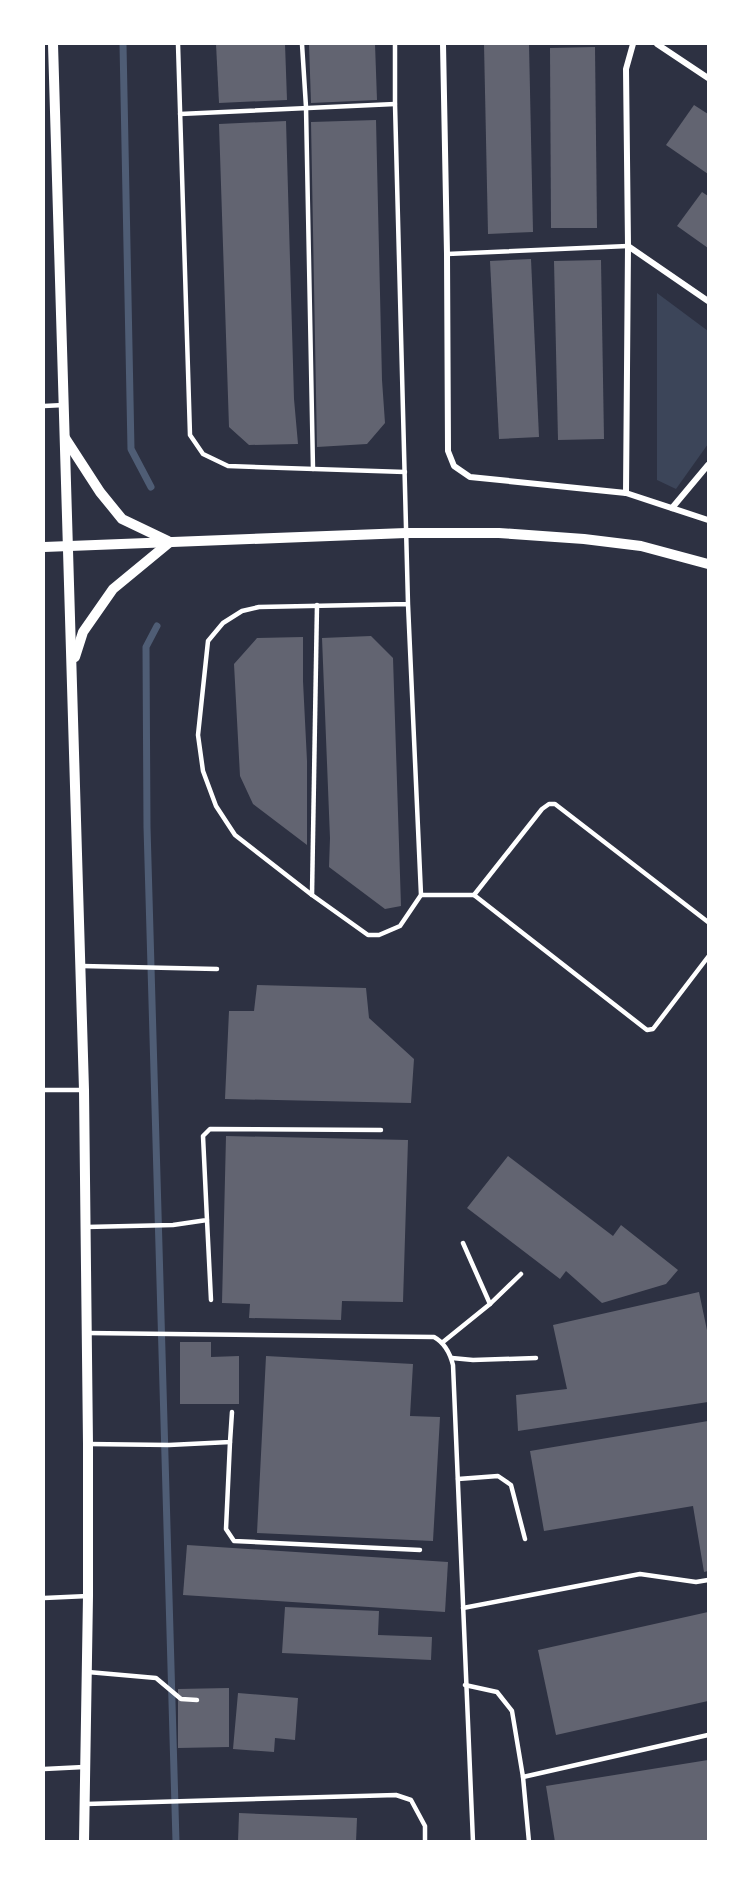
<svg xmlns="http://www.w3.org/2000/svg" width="752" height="1885" font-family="'Playfair Display',serif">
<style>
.green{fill:#3c4559}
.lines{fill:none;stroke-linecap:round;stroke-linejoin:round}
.stream{stroke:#4f5d75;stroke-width:7}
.building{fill:#626471}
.service{stroke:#fff;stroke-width:4.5}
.minor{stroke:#fff;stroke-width:6}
.tertiary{stroke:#fff;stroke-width:10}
</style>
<rect width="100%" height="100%" fill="#2d3142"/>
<!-- green -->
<path class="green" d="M 657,293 L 708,331 L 708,444 L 676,489 L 657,480 Z"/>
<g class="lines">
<!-- stream -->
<g class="stream">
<path d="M 123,44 L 131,449 L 151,487"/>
<path d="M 157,626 L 146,647 L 147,827 L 176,1842"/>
</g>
</g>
<!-- building -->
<g class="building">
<path d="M 216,44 L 285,44 L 287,100 L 219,103 Z"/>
<path d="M 309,44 L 375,44 L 377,100 L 311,103 Z"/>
<path d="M 484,44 L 529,44 L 533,232 L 488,234 Z"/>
<path d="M 595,47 L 597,228 L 551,228 L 550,48 Z"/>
<path d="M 694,105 L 708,114 L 708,174 L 666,145 Z"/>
<path d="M 376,120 L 382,380 L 385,423 L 367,444 L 317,447 L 311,122 Z"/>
<path d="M 286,121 L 294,399 L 298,444 L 249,445 L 229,427 L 219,124 Z"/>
<path d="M 702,192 L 708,196 L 708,248 L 677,226 Z"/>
<path d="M 531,259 L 539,437 L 499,439 L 490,261 Z"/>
<path d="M 601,260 L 604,439 L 558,440 L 554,261 Z"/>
<path d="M 371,636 L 393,658 L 401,906 L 385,909 L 329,867 L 330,838 L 322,638 Z"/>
<path d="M 303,637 L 303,681 L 307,761 L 307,845 L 253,804 L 240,776 L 234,664 L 257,638 Z"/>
<path d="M 257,985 L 366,988 L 369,1018 L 414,1059 L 411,1103 L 225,1099 L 229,1011 L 254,1011 Z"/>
<path d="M 226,1136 L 408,1140 L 403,1302 L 342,1301 L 341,1320 L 249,1318 L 250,1304 L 222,1303 Z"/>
<path d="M 508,1156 L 613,1236 L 621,1225 L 678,1270 L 666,1284 L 602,1303 L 566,1271 L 560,1279 L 467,1208 Z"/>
<path d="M 699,1292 L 708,1335 L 708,1402 L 518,1431 L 516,1395 L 567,1389 L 553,1325 Z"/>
<path d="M 180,1342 L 211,1342 L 211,1357 L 239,1356 L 239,1404 L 180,1404 Z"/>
<path d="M 266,1356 L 413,1364 L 410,1416 L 440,1417 L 433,1541 L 257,1533 Z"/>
<path d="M 708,1421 L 708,1571 L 704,1572 L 693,1506 L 544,1531 L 530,1451 Z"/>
<path d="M 187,1545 L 448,1562 L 445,1612 L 183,1595 Z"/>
<path d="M 285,1607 L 379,1611 L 378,1635 L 432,1637 L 431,1660 L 282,1653 Z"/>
<path d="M 708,1612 L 708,1701 L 556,1735 L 538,1650 Z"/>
<path d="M 229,1688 L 229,1747 L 178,1748 L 178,1689 Z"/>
<path d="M 238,1693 L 298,1698 L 295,1740 L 275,1738 L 274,1752 L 233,1749 Z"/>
<path d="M 708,1760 L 708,1842 L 555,1842 L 546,1786 Z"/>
<path d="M 239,1813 L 357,1818 L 356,1842 L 238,1842 Z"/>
</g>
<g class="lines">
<!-- service -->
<g class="service">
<path d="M 178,44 L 190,435 L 203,454 L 228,466 L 405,472"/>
<path d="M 302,44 L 306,107 L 313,469"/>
<path d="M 395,44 L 395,104 L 408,604 L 421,895 L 400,926 L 379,935 L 368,935 L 312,895 L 235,835 L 216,806 L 203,771 L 198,735 L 208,641 L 223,623 L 242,611 L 259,607 L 408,604"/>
<path d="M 180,114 L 395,104"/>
<path d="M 447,254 L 628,246"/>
<path d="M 44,406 L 64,405"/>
<path d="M 312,895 L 317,605"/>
<path d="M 421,895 L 474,895 L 647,1030 L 653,1029 L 708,957"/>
<path d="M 474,895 L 542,809 L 549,804 L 555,804 L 708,922"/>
<path d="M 82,966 L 217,969"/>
<path d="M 44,1090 L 83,1090"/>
<path d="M 207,1220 L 211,1300"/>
<path d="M 86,1227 L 173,1225 L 207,1220 L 203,1136 L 210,1129 L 381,1130"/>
<path d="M 463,1243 L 490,1304"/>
<path d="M 87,1333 L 434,1337 C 445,1343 450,1353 453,1365 L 473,1842"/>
<path d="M 443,1342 L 490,1304 L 521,1274"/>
<path d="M 452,1358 L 473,1360 L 536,1358"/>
<path d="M 230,1442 L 226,1529 L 234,1541 L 420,1550"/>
<path d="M 88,1444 L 169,1445 L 230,1442 L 232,1412"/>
<path d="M 458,1479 L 498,1476 L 511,1485 L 525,1539"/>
<path d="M 44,1598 L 88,1596"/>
<path d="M 463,1608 L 640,1574 L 696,1582 L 708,1580"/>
<path d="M 88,1672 L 156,1678 L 181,1699 L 197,1700"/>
<path d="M 465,1685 L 497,1692 L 512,1711 L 523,1777 L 708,1735"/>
<path d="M 44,1769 L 84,1767"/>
<path d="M 523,1777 L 529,1842"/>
<path d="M 86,1804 L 396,1795 L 411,1800 L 425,1826 L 425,1842"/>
</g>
<!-- minor -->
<g class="minor">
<path d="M 443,44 L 447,254 L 448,451 L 454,466 L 470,477 L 626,493 L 708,520"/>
<path d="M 657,44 L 708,78"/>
<path d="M 628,246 L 708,301"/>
<path d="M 626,493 L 628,246 L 626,69 L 633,44"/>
<path d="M 672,508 L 708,465"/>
</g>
<!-- tertiary -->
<g class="tertiary">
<path d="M 53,44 L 84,1090 L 88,1444 L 88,1596 L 84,1842"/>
<path d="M 65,438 L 100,492 L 122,519 L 168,541"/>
<path d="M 44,547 L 406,533 L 499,533 L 584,539 L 641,546 L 708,564"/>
<path d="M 75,657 L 83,632 L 113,589 L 170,542"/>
</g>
</g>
<!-- border -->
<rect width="752" height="1885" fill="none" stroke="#ffffff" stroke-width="90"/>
</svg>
